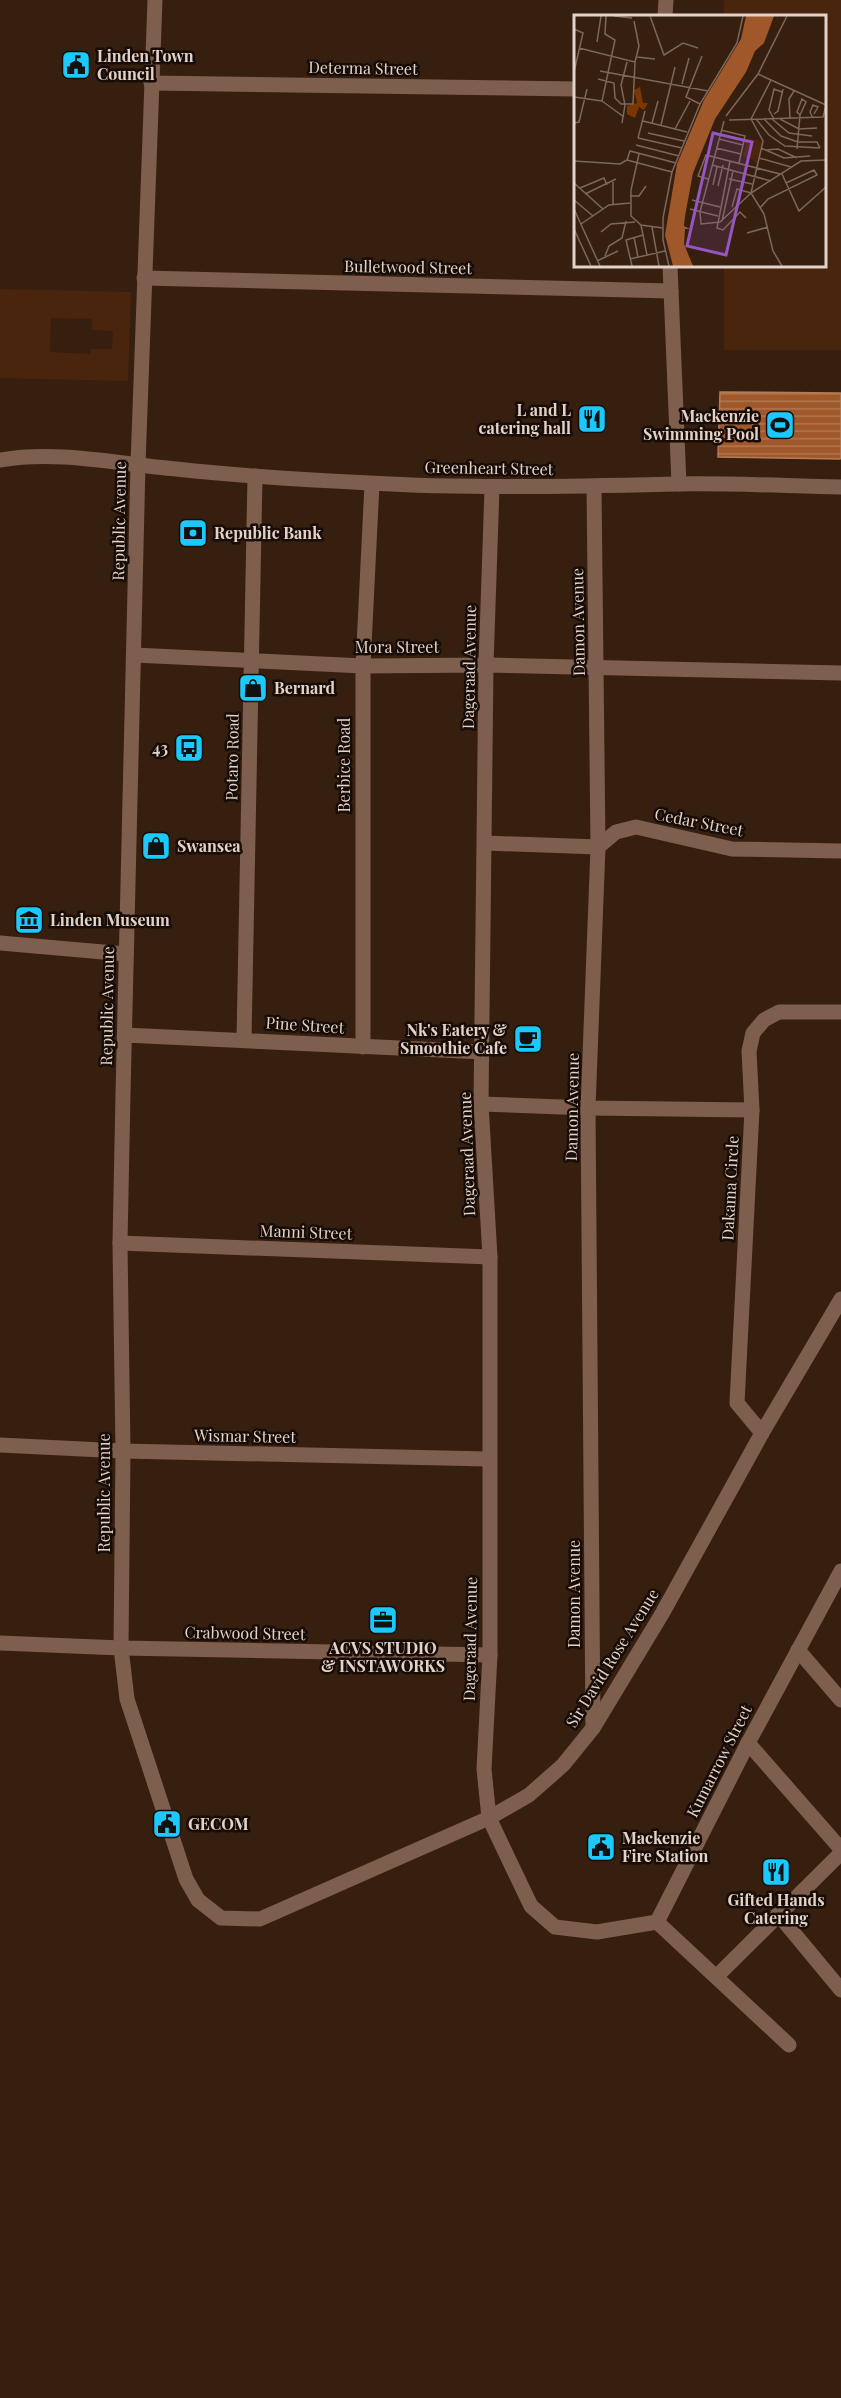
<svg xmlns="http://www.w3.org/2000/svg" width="841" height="2398" font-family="'Playfair Display',serif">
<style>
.green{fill:#49250d;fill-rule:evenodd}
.water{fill:url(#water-rules);stroke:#b47d5a;stroke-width:1.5}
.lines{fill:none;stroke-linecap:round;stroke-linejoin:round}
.minor{stroke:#7e5e4c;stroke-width:15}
.labels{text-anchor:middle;stroke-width:5;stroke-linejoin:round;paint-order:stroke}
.poi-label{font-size:16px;font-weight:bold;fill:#e3d2c9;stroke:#170c06;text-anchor:start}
.street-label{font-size:16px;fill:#e3d2c9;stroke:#170c06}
.inset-river{fill:none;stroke:#a0582b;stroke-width:3}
.inset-road{fill:none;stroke:#7c675a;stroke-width:1.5}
.view{fill:#9556c2;fill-opacity:0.15;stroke:#9556c2;stroke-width:3}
.inset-edge{fill:none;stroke:#e3d2c9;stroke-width:3}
</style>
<defs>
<pattern id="water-rules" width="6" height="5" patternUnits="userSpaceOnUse" patternTransform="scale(1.5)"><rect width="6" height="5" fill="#a0582b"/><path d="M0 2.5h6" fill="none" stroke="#b17752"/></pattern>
</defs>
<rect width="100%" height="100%" fill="#371f10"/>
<!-- green -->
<g class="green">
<path d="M 724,0 L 841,0 L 841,350 L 724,350 L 724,266 L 824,266 L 824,16 L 724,16 Z"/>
<path d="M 0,289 L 131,292 L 128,381 L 0,378 ZM 51,318 L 92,319 L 92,330 L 113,331 L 112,349 L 91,349 L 91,354 L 50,352 Z"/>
</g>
<!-- water -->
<path class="water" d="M 720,392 L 841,393 L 841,458 L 840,459 L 718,457 Z"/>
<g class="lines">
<!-- minor -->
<g class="minor">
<path d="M 155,0 L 138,464 L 123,1094 L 120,1243 L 123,1451 L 121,1648 L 127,1699 L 186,1879 L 198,1900 L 221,1918 L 260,1919 L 489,1818 L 529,1795 L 563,1765 L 593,1728 L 663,1612 L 762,1433 L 841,1299"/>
<path d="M 665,16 L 666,0"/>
<path d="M 151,83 L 576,89"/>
<path d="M 670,266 L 679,484"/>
<path d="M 144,278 L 671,291"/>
<path d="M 0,460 C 59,450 117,464 176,469 C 240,476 305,480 370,483 C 473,489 575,486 678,484 C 732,483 787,486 841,487"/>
<path d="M 492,488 L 486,665 L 481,1104 L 490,1257 L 490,1655 L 484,1769 L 489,1818 L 531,1906 L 555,1927 L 597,1932 L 657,1922 L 748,1743 L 841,1571"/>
<path d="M 134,655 L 363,666 L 486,665 L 841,673"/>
<path d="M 485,843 L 598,847 L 616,832 L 636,827 L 732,849 L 841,851"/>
<path d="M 0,943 L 126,954"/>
<path d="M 125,1035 L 483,1052"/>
<path d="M 244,1039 L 255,476"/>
<path d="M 363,1047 L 363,666 L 372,484"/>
<path d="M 481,1104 L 588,1108 L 752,1110"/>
<path d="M 120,1243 L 490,1257"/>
<path d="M 762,1433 L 737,1403 L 752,1110 L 749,1051 L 753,1033 L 764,1020 L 779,1012 L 841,1012"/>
<path d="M 0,1445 L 123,1451 L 488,1459"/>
<path d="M 0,1643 L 121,1648 L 490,1655"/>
<path d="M 798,1650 L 841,1700"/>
<path d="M 593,1728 L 588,1108 L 598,847 L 594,487"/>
<path d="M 748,1743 L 841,1849"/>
<path d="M 778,1914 L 841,1990"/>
<path d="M 657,1922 L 789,2045"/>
<path d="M 717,1976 L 841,1853"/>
</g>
</g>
<!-- icons -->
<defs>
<g id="civic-square" transform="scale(1.5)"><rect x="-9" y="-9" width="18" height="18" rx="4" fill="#1bc9fc" stroke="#170c06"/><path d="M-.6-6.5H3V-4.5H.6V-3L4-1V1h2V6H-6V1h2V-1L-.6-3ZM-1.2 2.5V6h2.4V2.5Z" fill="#111"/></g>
<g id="restaurant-square" transform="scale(1.5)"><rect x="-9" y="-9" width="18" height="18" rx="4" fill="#1bc9fc" stroke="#170c06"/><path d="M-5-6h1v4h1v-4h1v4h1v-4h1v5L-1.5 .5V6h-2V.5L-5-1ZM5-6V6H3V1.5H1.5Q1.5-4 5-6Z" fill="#111"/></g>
<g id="stadium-square" transform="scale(1.5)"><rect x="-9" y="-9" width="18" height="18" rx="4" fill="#1bc9fc" stroke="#170c06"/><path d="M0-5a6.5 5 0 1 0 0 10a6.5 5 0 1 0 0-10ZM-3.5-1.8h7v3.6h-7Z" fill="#111"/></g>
<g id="bank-square" transform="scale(1.5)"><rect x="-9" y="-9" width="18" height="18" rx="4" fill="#1bc9fc" stroke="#170c06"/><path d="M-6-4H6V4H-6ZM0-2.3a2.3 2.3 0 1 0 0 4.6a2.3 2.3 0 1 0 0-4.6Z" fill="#111"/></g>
<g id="shop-square" transform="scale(1.5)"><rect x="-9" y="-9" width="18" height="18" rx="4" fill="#1bc9fc" stroke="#170c06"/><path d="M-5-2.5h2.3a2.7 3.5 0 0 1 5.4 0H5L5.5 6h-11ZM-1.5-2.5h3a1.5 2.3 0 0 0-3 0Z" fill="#111"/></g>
<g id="bus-square" transform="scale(1.5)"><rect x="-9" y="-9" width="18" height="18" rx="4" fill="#1bc9fc" stroke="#170c06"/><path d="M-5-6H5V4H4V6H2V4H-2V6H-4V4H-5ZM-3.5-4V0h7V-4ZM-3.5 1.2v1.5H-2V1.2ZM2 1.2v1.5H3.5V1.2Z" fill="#111"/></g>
<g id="museum-square" transform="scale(1.5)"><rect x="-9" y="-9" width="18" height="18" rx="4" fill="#1bc9fc" stroke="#170c06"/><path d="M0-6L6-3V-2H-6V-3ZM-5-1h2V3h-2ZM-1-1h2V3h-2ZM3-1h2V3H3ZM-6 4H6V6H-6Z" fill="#111"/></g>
<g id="cafe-square" transform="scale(1.5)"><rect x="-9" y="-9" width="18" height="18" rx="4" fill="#1bc9fc" stroke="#170c06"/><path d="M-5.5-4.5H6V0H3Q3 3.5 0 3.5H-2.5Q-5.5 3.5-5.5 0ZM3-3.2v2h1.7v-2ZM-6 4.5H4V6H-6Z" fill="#111"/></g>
<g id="office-square" transform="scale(1.5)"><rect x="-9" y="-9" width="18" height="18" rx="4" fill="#1bc9fc" stroke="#170c06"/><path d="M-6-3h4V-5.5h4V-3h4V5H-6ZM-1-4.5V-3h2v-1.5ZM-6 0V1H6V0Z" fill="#111"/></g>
</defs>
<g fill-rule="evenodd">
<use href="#civic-square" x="76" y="65"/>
<use href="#restaurant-square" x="592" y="419"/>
<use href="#stadium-square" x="780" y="425"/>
<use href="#bank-square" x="193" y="533"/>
<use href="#shop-square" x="253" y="688"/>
<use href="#bus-square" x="189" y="748"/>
<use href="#shop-square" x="156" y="846"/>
<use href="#museum-square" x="29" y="920"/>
<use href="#cafe-square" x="528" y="1039"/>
<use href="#office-square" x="383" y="1620"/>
<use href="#civic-square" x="167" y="1824"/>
<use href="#civic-square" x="601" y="1847"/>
<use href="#restaurant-square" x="776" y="1872"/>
</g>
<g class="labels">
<!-- poi labels -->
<g class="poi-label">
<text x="97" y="62">Linden Town<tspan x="97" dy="18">Council</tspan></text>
<text x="571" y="416" text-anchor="end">L and L<tspan x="571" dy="18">catering hall</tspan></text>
<text x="759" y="422" text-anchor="end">Mackenzie<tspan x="759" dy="18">Swimming Pool</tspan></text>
<text x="214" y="539">Republic Bank</text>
<text x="274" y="694">Bernard</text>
<text x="168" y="754" text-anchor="end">43</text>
<text x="177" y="852">Swansea</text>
<text x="50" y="926">Linden Museum</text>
<text x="507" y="1036" text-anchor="end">Nk's Eatery &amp;<tspan x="507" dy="18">Smoothie Cafe</tspan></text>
<text x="383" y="1654" text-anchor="middle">ACVS STUDIO<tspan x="383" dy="18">&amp; INSTAWORKS</tspan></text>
<text x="188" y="1830">GECOM</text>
<text x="622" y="1844">Mackenzie<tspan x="622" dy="18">Fire Station</tspan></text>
<text x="776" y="1906" text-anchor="middle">Gifted Hands<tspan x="776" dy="18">Catering</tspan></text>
</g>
<!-- street labels -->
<g class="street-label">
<text transform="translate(363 68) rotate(1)" y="6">Determa Street</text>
<text transform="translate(408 267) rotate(1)" y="6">Bulletwood Street</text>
<text transform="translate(489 468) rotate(1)" y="6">Greenheart Street</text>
<text transform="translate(119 521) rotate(-89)" y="6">Republic Avenue</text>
<text transform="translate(578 622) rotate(-91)" y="6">Damon Avenue</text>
<text x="397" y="653">Mora Street</text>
<text transform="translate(469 667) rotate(-89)" y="6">Dageraad Avenue</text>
<text transform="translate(232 757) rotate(-89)" y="6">Potaro Road</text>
<text transform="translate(344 765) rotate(-90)" y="6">Berbice Road</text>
<text transform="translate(699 822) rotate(11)" y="6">Cedar Street</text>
<text transform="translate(107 1006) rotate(-89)" y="6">Republic Avenue</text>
<text transform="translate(305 1025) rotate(4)" y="6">Pine Street</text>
<text transform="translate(572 1107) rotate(-89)" y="6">Damon Avenue</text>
<text transform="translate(467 1154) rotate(-92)" y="6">Dageraad Avenue</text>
<text transform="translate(730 1188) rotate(-87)" y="6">Dakama Circle</text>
<text transform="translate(306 1232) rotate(2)" y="6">Manni Street</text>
<text transform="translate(245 1436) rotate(1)" y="6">Wismar Street</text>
<text transform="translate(104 1493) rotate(-90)" y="6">Republic Avenue</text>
<text transform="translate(574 1594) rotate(-90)" y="6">Damon Avenue</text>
<text transform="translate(245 1633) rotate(1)" y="6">Crabwood Street</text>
<text transform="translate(470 1639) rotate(-89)" y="6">Dageraad Avenue</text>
<text transform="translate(612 1658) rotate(-58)" y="6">Sir David Rose Avenue</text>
<text transform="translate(719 1761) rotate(-63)" y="6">Kumarrow Street</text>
</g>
</g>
<!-- overview -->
<g transform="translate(574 15)">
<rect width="252" height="252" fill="#371f10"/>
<path d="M 66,72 L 69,88 L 74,88 L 70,95 L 65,92 L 61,103 L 53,99 L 53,91 L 63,88 L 60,75 Z" fill="#7c3700"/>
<path d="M 173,123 L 188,126 L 182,151 L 180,145 L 169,142 Z" fill="#49250d"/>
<path d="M 172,1 L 200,1 L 190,28 L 181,36 L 172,57 L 141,104 L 119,158 L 111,201 L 110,211 L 116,214 L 111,214 L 110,229 L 119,251 L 99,251 L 91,220 L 103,149 L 130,85 L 167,24 Z" fill="#a0582b"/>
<path class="inset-river" d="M 113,126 L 125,142"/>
<path class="inset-road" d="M 40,1 L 58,3M 76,1 L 90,40 L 109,28 L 124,33M 60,6 L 65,31 L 61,47M 0,14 L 9,18 L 0,57M 23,27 L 27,1M 5,33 L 61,47 L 59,89 L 47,89 L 41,83 L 40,68 L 24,64M 63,42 L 81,44M 26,56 L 134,76M 108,69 L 115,43M 0,82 L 28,86M 28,86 L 41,25 L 31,19 L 32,1M 28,86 L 50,102M 126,89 L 112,82 L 128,41M 200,99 L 204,96 L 209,74M 152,101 L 184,59 L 213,1M 216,103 L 215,84 L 220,76M 239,103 L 236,97 L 239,90 L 244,92 L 240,99M 177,104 L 197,65M 182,104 L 195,120 L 211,131 L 246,133M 190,104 L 207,121 L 224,127 L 243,127 L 246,133M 198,104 L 215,118 L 238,121M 200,104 L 195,95 L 200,74 L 208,77M 206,104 L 225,114 L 243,113M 155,105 L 249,102 L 252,90 L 184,59M 69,106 L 113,117M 150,106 L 126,197 L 127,209 L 146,207 L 177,178M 0,108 L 5,107 L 13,74M 48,108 L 51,90 L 47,70 L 53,47M 78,108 L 84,86M 87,110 L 101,52M 101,114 L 116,86M 147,115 L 171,121 L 165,148M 74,118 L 110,126M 64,123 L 108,133M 64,123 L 71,96M 145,124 L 169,130M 62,130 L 105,141M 142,133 L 167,139M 187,133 L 210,143 L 236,141M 223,134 L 226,100 L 223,97 L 228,84 L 232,87 L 226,100M 192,135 L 204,134 L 223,143M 65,139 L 57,175 L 57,201 L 67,210 L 89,213M 185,143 L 217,152M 53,145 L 98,157M 0,146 L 46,149 L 53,145 L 56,136 L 102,148M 156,146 L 143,213 L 149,215 L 166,197 L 172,203M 138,150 L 197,166M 208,159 L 225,196 L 252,172M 134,164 L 124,161 L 132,140 L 206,159M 155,164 L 178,169M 0,168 L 29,194M 139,170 L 143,152M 144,171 L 149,150M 6,173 L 30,163 L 33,170M 177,178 L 189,126 L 177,104M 11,179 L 42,164M 56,181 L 65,181 L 72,171M 0,185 L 19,201M 118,185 L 146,192M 39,189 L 39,167M 158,192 L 163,174 L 177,178M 186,193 L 194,184 L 243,160 L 240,155 L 212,168M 0,194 L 26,251M 116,194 L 144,201M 148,206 L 159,156M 7,209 L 35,190 L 56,188M 67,210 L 73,240M 78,212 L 85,251M 0,214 L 17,251M 27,217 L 37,209 L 61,207M 173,218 L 194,212M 60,222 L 64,242M 31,241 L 35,231 L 48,223 L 52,206M 56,244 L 91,236M 23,246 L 44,236M 58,251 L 52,225 L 69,220M 95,251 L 89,225 L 89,203 L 98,157 L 126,89 L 163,28 L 169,1M 208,251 L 199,236 L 190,199 L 177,178 L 227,146 L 252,145"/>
<path class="view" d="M 139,118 L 178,127 L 152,240 L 113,231 Z"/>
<rect width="252" height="252" class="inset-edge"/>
</g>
</svg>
